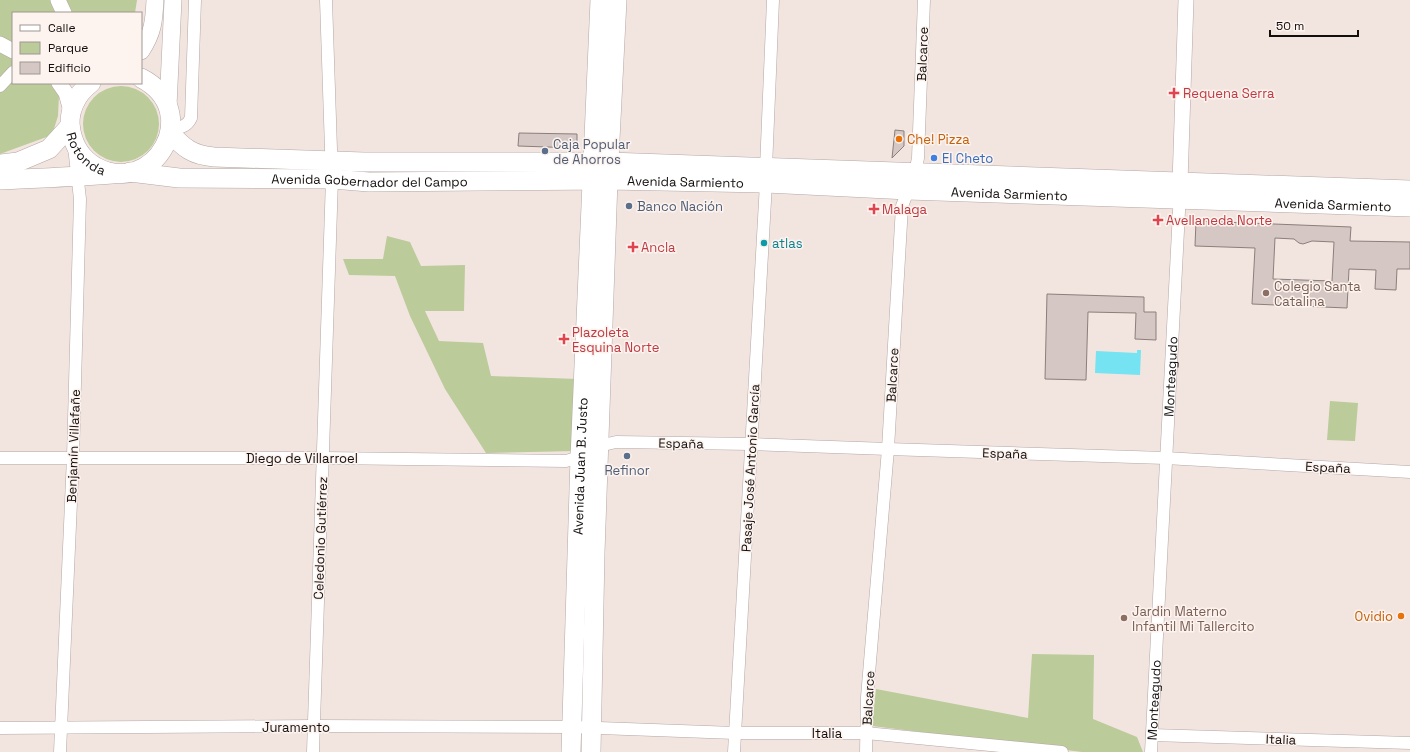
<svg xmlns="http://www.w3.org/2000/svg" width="1410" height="752" font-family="'Space Grotesk',sans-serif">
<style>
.green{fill:#bbcb99}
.water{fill:#75e3f1}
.building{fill:#d5c8c4;stroke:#8b7f7b;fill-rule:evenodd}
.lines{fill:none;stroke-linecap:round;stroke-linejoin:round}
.minor-casing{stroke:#b4a7a3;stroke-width:13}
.tertiary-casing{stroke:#b4a7a3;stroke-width:16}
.secondary-casing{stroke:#b4a7a3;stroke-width:18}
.primary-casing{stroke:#b4a7a3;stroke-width:20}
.minor{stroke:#fff;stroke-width:12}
.tertiary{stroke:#fff;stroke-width:15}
.secondary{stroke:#fff;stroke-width:17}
.primary{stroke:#fff;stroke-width:19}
.health-dot{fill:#e0444e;stroke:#fdf3ef;stroke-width:1.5}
.food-dot{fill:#e8710a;stroke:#fdf3ef;stroke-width:1.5}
.service-dot{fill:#5c6f8a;stroke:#fdf3ef;stroke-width:1.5}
.shop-dot{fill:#3f7fe0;stroke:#fdf3ef;stroke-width:1.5}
.culture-dot{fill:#0f9aa8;stroke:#fdf3ef;stroke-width:1.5}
.education-dot{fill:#8d6e63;stroke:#fdf3ef;stroke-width:1.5}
.labels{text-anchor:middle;stroke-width:3;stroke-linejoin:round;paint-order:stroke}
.street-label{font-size:13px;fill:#120e0c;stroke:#fdf3ef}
.health-label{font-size:13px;fill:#be3a42;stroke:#fdf3ef;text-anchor:start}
.food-label{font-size:13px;fill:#c56008;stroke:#fdf3ef;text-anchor:start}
.service-label{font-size:13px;fill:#4e5e75;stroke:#fdf3ef;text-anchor:start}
.shop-label{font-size:13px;fill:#366cbe;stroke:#fdf3ef;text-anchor:start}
.culture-label{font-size:13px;fill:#0d838f;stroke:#fdf3ef;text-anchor:start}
.education-label{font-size:13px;fill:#785e54;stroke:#fdf3ef;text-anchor:start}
</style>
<rect width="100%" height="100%" fill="#f2e5e0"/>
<!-- green -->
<g class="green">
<path d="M 0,0 L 137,0 L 135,13 L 13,13 L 13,83 L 69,83 L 59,95 L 58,116 L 52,135 L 0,154 Z"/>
<circle cx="121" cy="124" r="38"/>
<path d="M 387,236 L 410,242 L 421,266 L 465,265 L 464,311 L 425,311 L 439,341 L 483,343 L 491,376 L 578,379 L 576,451 L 486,453 L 445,389 L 410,316 L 395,276 L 349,275 L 343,259 L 383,259 Z"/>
<path d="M 1330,401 L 1358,403 L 1355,441 L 1327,440 Z"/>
<path d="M 1032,654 L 1094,655 L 1093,719 L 1137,737 L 1143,752 L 1082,752 L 872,726 L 876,689 L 1028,718 Z"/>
</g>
<!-- water -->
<path class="water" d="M 1137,350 L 1141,350 L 1140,375 L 1095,373 L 1096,351 L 1137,353 Z"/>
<!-- building -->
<g class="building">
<path d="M 895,130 L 904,131 L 904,146 L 892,158 Z"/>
<path d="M 519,133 L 577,134 L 577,148 L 518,146 Z"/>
<path d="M 1196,221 L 1351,227 L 1350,241 L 1410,242 L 1410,269 L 1397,269 L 1396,290 L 1375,289 L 1376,270 L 1349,269 L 1347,308 L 1252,304 L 1255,248 L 1195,246 ZM 1275,238 L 1294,239 L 1299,243 L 1303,244 L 1312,241 L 1334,242 L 1332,281 L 1273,279 Z"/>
<path d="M 1047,294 L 1144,297 L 1144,312 L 1156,312 L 1156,340 L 1135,339 L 1136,313 L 1088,312 L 1086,380 L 1045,379 Z"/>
</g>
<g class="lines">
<!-- minor casing -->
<g class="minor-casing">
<g id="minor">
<path d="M 0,86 L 13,72"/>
<path d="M 170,130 C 179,128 187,127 191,118 L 195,0"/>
<path d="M 766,168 L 773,0"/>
<path d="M 0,458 L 323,458 L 566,461 L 580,457 L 599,446 L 616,442 L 751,444 L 888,449 L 1165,458 L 1410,472"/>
<path d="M 0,728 L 314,726 L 572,727 L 735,733 L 866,733 L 1062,752"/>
<path d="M 1152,735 L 1410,743"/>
<path d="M 60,752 L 73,457 L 80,199 L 74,147"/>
<path d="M 313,752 L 332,179 L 326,0"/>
<path d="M 734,752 L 766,183"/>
<path d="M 866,752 L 867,697 L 888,449 L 902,206 L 915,173 L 918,158 L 924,0"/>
<path id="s1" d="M 1151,752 L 1180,192"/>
</g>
</g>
<!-- tertiary casing -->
<g class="tertiary-casing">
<g id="tertiary">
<path d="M 58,0 L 64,13"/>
<path d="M 0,44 L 13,51"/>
<path d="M 59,83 L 66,93 L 71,111"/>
<path d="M 1180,183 L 1186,0"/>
</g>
</g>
<!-- secondary casing -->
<g class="secondary-casing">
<g id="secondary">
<path d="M 141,51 C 153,33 154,21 155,0"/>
<path d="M 168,106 L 173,0"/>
</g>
</g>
<!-- primary casing -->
<g class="primary-casing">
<g id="primary">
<path id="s2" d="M 91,83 C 76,94 67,113 71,131 C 74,147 82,159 96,167 C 154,198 205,111 141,78"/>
<path d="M 170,133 C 184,148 192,155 214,157 L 364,162 L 609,162 L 1410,190"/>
<path d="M 0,164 L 18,162 L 49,149 L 70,126"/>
<path id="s3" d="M 130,172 L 179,178 L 332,179 L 369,182 L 608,180 L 766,183 L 908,190 L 1410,207"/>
<path d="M 0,180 C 37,178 75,177 112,174"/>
<path id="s4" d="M 571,752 L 580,457 L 600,0"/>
<path d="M 591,752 L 595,553 L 608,180 L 617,0"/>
</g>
</g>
<!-- minor -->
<use href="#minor" class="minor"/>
<!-- tertiary -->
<use href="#tertiary" class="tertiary"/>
<!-- secondary -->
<use href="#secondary" class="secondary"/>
<!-- primary -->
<use href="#primary" class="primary"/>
</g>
<!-- markers -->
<g class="health-dot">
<path d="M1172 87h4v4h4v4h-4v4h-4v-4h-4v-4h4z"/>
<path d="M872 203h4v4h4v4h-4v4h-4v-4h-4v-4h4z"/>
<path d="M1156 214h4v4h4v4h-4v4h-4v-4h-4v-4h4z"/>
<path d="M631 241h4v4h4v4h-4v4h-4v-4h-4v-4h4z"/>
<path d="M562 333h4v4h4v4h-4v4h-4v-4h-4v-4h4z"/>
</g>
<g class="food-dot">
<circle cx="899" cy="139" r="4"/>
<circle cx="1401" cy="616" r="4"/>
</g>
<g class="service-dot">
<circle cx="545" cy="151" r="4"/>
<circle cx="629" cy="206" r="4"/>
<circle cx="627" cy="456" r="4"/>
</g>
<circle class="shop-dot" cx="934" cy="158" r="4"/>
<circle class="culture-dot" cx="764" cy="243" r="4"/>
<g class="education-dot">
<circle cx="1266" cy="293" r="4"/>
<circle cx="1124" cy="618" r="4"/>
</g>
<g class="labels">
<!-- street labels -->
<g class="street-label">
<text transform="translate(922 54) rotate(-88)" y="5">Balcarce</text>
<text dy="5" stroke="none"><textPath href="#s2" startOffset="83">Rotonda</textPath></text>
<text dy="5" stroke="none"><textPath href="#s3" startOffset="240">Avenida Gobernador del Campo</textPath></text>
<text dy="5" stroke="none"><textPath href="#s3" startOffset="556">Avenida Sarmiento</textPath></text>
<text dy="5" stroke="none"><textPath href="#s3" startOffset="880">Avenida Sarmiento</textPath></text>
<text dy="5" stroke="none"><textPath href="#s3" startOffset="1204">Avenida Sarmiento</textPath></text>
<text transform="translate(892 375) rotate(-87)" y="5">Balcarce</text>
<text dy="5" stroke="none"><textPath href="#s1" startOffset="376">Monteagudo</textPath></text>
<text transform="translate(681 443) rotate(1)" y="5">España</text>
<text transform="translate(73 446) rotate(-88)" y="5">Benjamín Villafañe</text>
<text transform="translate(1005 453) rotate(2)" y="5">España</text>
<text x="302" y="463">Diego de Villarroel</text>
<text dy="5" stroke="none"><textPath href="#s4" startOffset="286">Avenida Juan B. Justo</textPath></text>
<text transform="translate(1328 467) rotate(3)" y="5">España</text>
<text transform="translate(750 468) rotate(-87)" y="5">Pasaje José Antonio García</text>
<text transform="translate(320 538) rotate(-88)" y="5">Celedonio Gutiérrez</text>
<text transform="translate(868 698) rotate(-87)" y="5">Balcarce</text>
<text dy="5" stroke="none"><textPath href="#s1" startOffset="52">Monteagudo</textPath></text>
<text x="296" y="732">Juramento</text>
<text x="827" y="738">Italia</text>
<text transform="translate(1281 739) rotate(2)" y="5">Italia</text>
</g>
<!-- health labels -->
<g class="health-label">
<text x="1183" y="98">Requena Serra</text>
<text x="882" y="214">Malaga</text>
<text x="1166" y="225">Avellaneda Norte</text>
<text x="641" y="252">Ancla</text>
<text x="572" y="337">Plazoleta<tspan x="572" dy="15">Esquina Norte</tspan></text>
</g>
<!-- food labels -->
<g class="food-label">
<text x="907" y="144">Che! Pizza</text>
<text x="1393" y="621" text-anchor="end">Ovidio</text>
</g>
<!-- service labels -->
<g class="service-label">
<text x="553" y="149">Caja Popular<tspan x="553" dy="15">de Ahorros</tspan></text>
<text x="637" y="211">Banco Nación</text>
<text x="627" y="475" text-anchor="middle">Refinor</text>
</g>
<!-- shop labels -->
<g class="shop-label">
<text x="942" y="163">El Cheto</text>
</g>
<!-- culture labels -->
<g class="culture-label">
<text x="772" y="248">atlas</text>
</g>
<!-- education labels -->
<g class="education-label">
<text x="1274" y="291">Colegio Santa<tspan x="1274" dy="15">Catalina</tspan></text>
<text x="1132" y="616">Jardin Materno<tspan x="1132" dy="15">Infantil Mi Tallercito</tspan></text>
</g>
</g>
<!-- legend -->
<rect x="12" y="12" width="130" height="72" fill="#fdf3ef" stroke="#9f9794"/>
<rect x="20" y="25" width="20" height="6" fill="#ffffff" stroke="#9f9794"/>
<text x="48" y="32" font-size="12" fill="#120e0c">Calle</text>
<rect x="20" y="42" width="20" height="12" fill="#bbcb99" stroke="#9f9794"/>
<text x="48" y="52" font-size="12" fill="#120e0c">Parque</text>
<rect x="20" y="62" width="20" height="12" fill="#d5c8c4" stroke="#9f9794"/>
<text x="48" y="72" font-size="12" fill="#120e0c">Edificio</text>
<!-- scale -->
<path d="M1270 30v6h88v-6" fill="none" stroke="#120e0c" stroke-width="2"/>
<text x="1276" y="30" font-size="12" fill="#120e0c" stroke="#fdf3ef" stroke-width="3" paint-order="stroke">50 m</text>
</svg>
